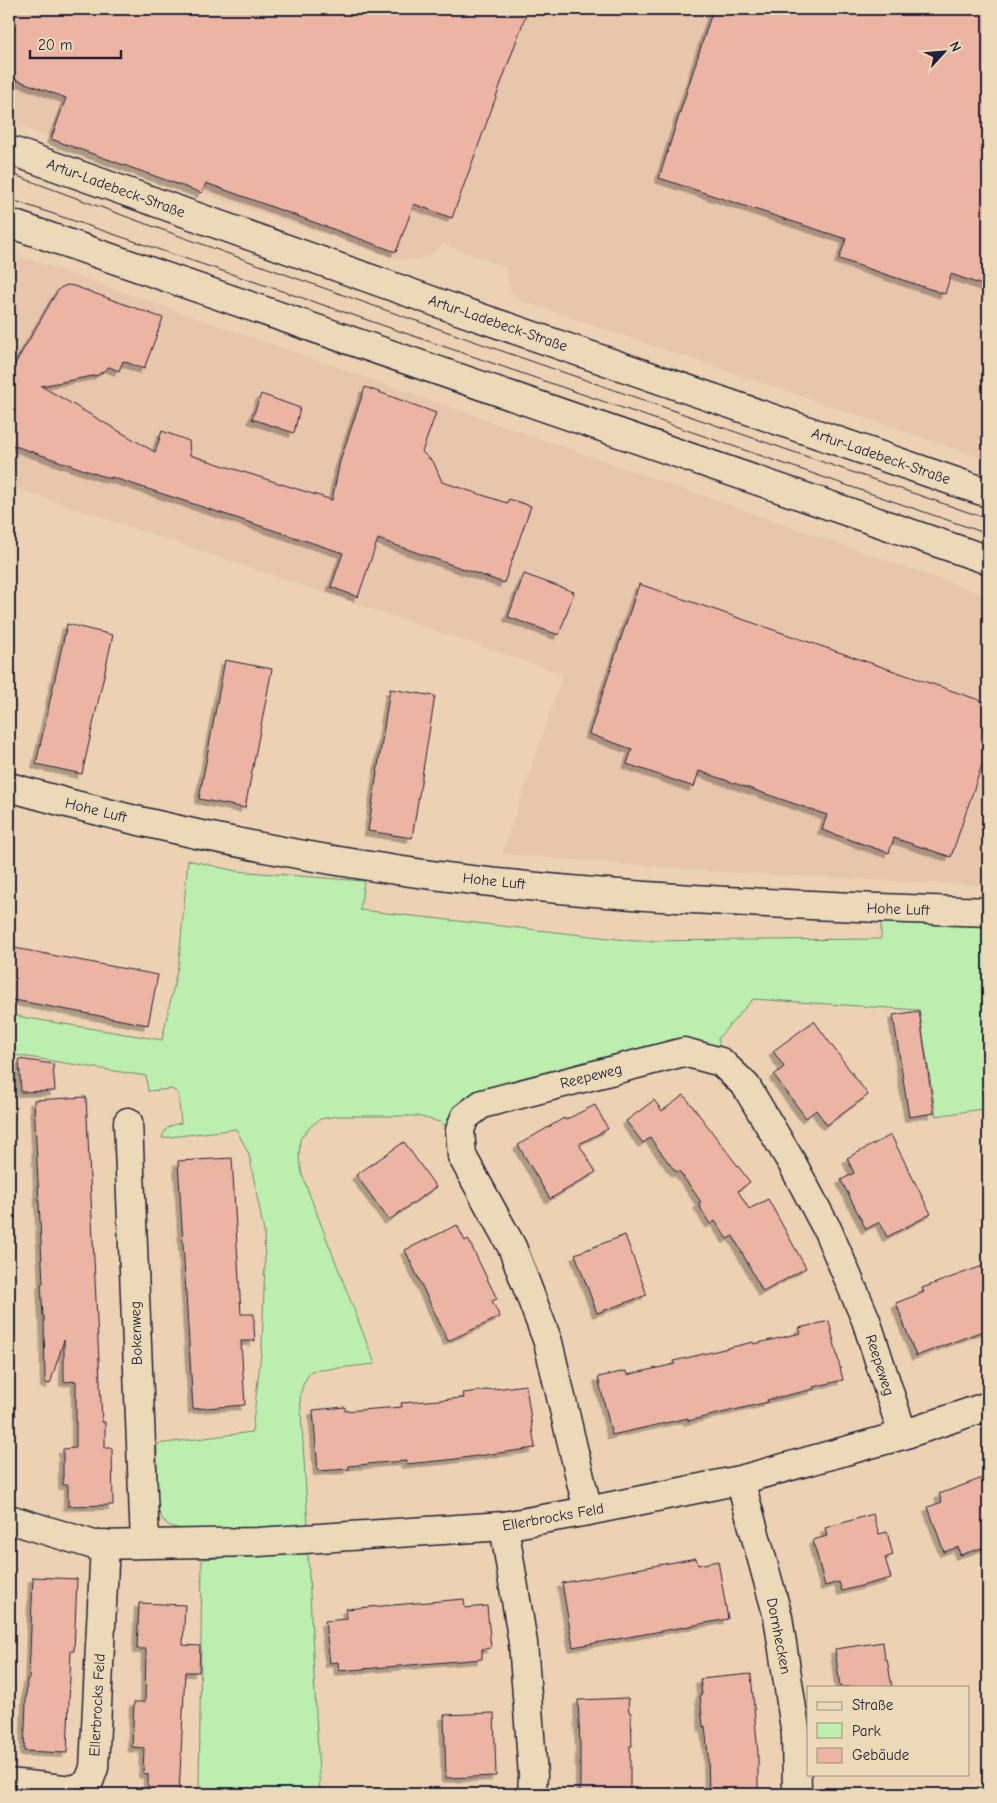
<svg xmlns="http://www.w3.org/2000/svg" width="997" height="1803" font-family="'Comic Neue',sans-serif">
<style>
.built{fill:#e8c6ac}
.green{fill:#bceeae;stroke:#6f8874}
.building{fill:#ecb4a3;stroke:#22223b;filter:url(#shadow)}
.lines{fill:none;stroke-linecap:round;stroke-linejoin:round}
.street-casing{stroke:#22223b;stroke-width:31}
.secondary-casing{stroke:#22223b;stroke-width:31}
.street{stroke:#ecd9b7;stroke-width:28}
.secondary{stroke:#ecd9b7;stroke-width:28}
.tram{stroke:#22223b;stroke-width:1}
.labels{text-anchor:middle;stroke-width:4;stroke-linejoin:round;paint-order:stroke}
.street-label{font-size:15px;fill:#22223b;stroke:#ecd9b7}
</style>
<defs>
<filter id="shadow"><feDropShadow dx="-4.5" dy="4.5" stdDeviation="0" flood-color="#0004"/></filter>
</defs>
<rect width="100%" height="100%" fill="#ecd2b3"/>
<filter id="ink" filterUnits="userSpaceOnUse"><feTurbulence type="fractalNoise" baseFrequency=".02" numOctaves="2"/><feDisplacementMap in="SourceGraphic" scale="10" xChannelSelector="R" yChannelSelector="G"/><feConvolveMatrix kernelMatrix="1 2 1 2 8 2 1 2 1" color-interpolation-filters="sRGB"/></filter>
<g filter="url(#ink)">
<!-- built -->
<g class="built">
<path d="M 9,9 L 988,9 L 988,460 L 516,299 L 508,284 L 506,267 L 443,244 L 432,255 L 418,259 L 401,260 L 202,193 L 51,139 L 9,121 Z"/>
<path d="M 9,252 L 988,596 L 988,886 L 720,872 L 502,854 L 563,674 L 9,486 Z"/>
</g>
<!-- green -->
<g class="green">
<path d="M 188,860 L 236,871 L 364,881 L 360,910 L 635,941 L 881,939 L 881,916 L 988,917 L 988,1108 L 936,1116 L 919,1010 L 753,999 L 718,1038 L 721,1053 L 561,1077 L 447,1135 L 446,1126 L 440,1122 L 417,1116 L 338,1116 L 320,1119 L 310,1127 L 300,1139 L 299,1157 L 302,1175 L 375,1364 L 311,1371 L 304,1382 L 300,1395 L 308,1525 L 227,1534 L 221,1529 C 208,1529 177,1532 167,1524 C 162,1520 159,1513 157,1507 L 157,1444 L 252,1432 L 262,1345 L 265,1263 L 264,1232 L 249,1154 L 236,1129 L 162,1138 C 166,1127 170,1125 181,1123 L 178,1093 L 172,1089 L 148,1091 L 146,1076 L 9,1054 L 9,1015 L 162,1040 L 179,961 Z"/>
<path d="M 301,1549 L 308,1555 L 320,1794 L 199,1794 L 202,1559 L 221,1558 L 228,1552 Z"/>
</g>
<!-- building -->
<g class="building">
<path d="M 9,9 L 528,9 L 452,218 L 414,204 L 396,252 L 206,183 L 202,193 L 51,139 L 66,98 L 9,77 Z"/>
<path d="M 713,9 L 988,9 L 988,287 L 951,274 L 945,294 L 839,259 L 846,239 L 659,178 Z"/>
<path d="M 67,285 L 74,286 L 163,318 L 144,369 L 123,361 L 119,371 L 109,367 L 98,375 L 41,386 L 155,452 L 162,431 L 189,441 L 190,455 L 332,500 L 340,461 L 365,387 L 436,413 L 422,452 L 434,463 L 442,482 L 507,503 L 509,499 L 531,506 L 504,583 L 378,539 L 358,597 L 331,587 L 343,553 L 111,477 L 111,479 L 9,444 L 9,367 L 12,369 L 55,295 L 60,288 Z"/>
<path d="M 261,394 L 300,408 L 294,433 L 252,419 Z"/>
<path d="M 524,574 L 574,592 L 559,635 L 508,617 Z"/>
<path d="M 639,584 L 988,703 L 988,760 L 984,759 L 951,857 L 894,838 L 889,853 L 822,830 L 827,815 L 699,771 L 694,787 L 627,764 L 632,749 L 589,734 Z"/>
<path d="M 67,624 L 113,635 L 82,774 L 36,764 Z"/>
<path d="M 225,660 L 272,669 L 245,808 L 199,799 Z"/>
<path d="M 390,689 L 435,696 L 412,838 L 368,831 Z"/>
<path d="M 9,947 L 158,975 L 148,1025 L 9,999 Z"/>
<path d="M 919,1011 L 934,1113 L 909,1117 L 893,1015 Z"/>
<path d="M 814,1021 L 868,1095 L 827,1125 L 816,1110 L 806,1118 L 774,1075 L 784,1067 L 773,1051 Z"/>
<path d="M 19,1059 L 53,1064 L 55,1091 L 21,1092 Z"/>
<path d="M 684,1095 L 750,1182 L 738,1191 L 749,1209 L 768,1199 L 806,1268 L 763,1292 L 733,1236 L 727,1239 L 715,1221 L 710,1224 L 698,1204 L 701,1202 L 680,1172 L 675,1171 L 650,1138 L 643,1143 L 626,1121 L 654,1100 L 662,1111 Z"/>
<path d="M 86,1097 L 102,1422 L 105,1422 L 105,1448 L 112,1448 L 113,1505 L 68,1506 L 68,1485 L 63,1485 L 63,1449 L 76,1448 L 76,1381 L 64,1382 L 64,1340 L 50,1384 L 45,1383 L 44,1316 L 43,1316 L 41,1284 L 43,1283 L 34,1100 Z"/>
<path d="M 595,1105 L 608,1129 L 579,1144 L 596,1172 L 550,1199 L 518,1145 L 564,1118 L 565,1120 Z"/>
<path d="M 891,1135 L 931,1214 L 887,1237 L 880,1222 L 866,1229 L 841,1180 L 854,1173 L 847,1158 Z"/>
<path d="M 404,1142 L 436,1187 L 389,1220 L 356,1175 Z"/>
<path d="M 232,1158 L 241,1314 L 254,1314 L 254,1327 L 255,1341 L 241,1341 L 245,1405 L 193,1409 L 178,1161 Z"/>
<path d="M 457,1225 L 465,1241 L 468,1239 L 497,1299 L 492,1301 L 500,1317 L 448,1341 L 405,1250 Z"/>
<path d="M 625,1235 L 647,1295 L 597,1313 L 575,1254 Z"/>
<path d="M 988,1264 L 988,1329 L 916,1356 L 896,1303 L 924,1292 L 922,1288 Z"/>
<path d="M 829,1321 L 843,1380 L 813,1387 L 814,1389 L 767,1400 L 768,1402 L 688,1421 L 688,1418 L 612,1435 L 598,1377 L 626,1371 L 627,1375 L 675,1364 L 674,1361 L 753,1342 L 754,1344 L 801,1333 L 799,1328 Z"/>
<path d="M 526,1385 L 535,1448 L 448,1460 L 406,1464 L 406,1461 L 378,1463 L 349,1466 L 349,1469 L 318,1471 L 313,1410 L 345,1407 L 345,1411 L 402,1407 L 401,1403 L 464,1398 L 463,1393 Z"/>
<path d="M 988,1476 L 988,1546 L 960,1555 L 958,1547 L 944,1552 L 928,1507 L 942,1502 L 939,1494 Z"/>
<path d="M 873,1514 L 879,1534 L 887,1532 L 893,1555 L 885,1558 L 891,1578 L 842,1591 L 839,1582 L 825,1586 L 813,1540 L 827,1536 L 825,1528 Z"/>
<path d="M 696,1558 L 698,1565 L 718,1561 L 728,1619 L 573,1647 L 562,1583 Z"/>
<path d="M 33,1577 L 77,1579 L 74,1651 L 71,1651 L 67,1753 L 24,1751 L 27,1679 L 29,1679 Z"/>
<path d="M 464,1599 L 465,1608 L 487,1606 L 491,1648 L 482,1649 L 482,1659 L 339,1671 L 338,1662 L 330,1663 L 325,1621 L 347,1619 L 346,1609 Z"/>
<path d="M 139,1603 L 185,1605 L 183,1645 L 200,1646 L 199,1672 L 185,1672 L 179,1794 L 148,1794 L 148,1774 L 143,1773 L 144,1748 L 132,1747 L 134,1702 L 145,1702 L 146,1649 L 137,1649 Z"/>
<path d="M 883,1642 L 885,1659 L 887,1659 L 892,1687 L 840,1687 L 835,1649 Z"/>
<path d="M 751,1674 L 758,1753 L 758,1794 L 709,1794 L 708,1754 L 705,1726 L 703,1727 L 700,1694 L 702,1694 L 700,1679 Z"/>
<path d="M 628,1698 L 629,1712 L 631,1713 L 632,1746 L 630,1746 L 630,1794 L 580,1794 L 580,1745 L 578,1700 Z"/>
<path d="M 494,1713 L 496,1776 L 446,1778 L 444,1715 Z"/>
</g>
<g class="lines">
<!-- street casing -->
<g class="street-casing">
<g id="street">
<path d="M 9,787 C 142,825 280,854 417,873 C 607,899 798,905 988,912"/>
<path d="M 128,1122 L 145,1543"/>
<path d="M 740,1480 L 778,1617 L 796,1735 L 797,1794"/>
<path d="M 588,1511 L 548,1342 L 512,1247 L 462,1156 L 460,1130 L 465,1117 L 482,1104 L 684,1052 L 721,1062 L 746,1086 L 792,1163 L 828,1231 L 866,1320 L 903,1435"/>
<path d="M 9,1519 L 94,1545 L 258,1542 L 504,1526 L 588,1511 L 740,1480 L 903,1435 L 988,1406"/>
<path d="M 504,1526 L 523,1643 L 533,1775 L 532,1794"/>
<path d="M 9,1783 L 72,1790 L 88,1784 L 94,1768 L 105,1544"/>
</g>
</g>
<!-- secondary casing -->
<g class="secondary-casing">
<g id="secondary">
<path d="M 9,150 L 461,311 L 988,493"/>
<path d="M 9,223 L 988,560"/>
</g>
</g>
<!-- street -->
<use href="#street" class="street"/>
<!-- secondary -->
<use href="#secondary" class="secondary"/>
<!-- tram -->
<g class="tram">
<path d="M 9,173 C 333,295 661,406 988,519"/>
<path d="M 9,199 L 344,312 L 988,534"/>
</g>
</g>
</g>
<g class="labels">
<!-- street labels -->
<g class="street-label">
<text transform="translate(116 188) rotate(20)" y="5">Artur-Ladebeck-Straße</text>
<text transform="translate(498 323) rotate(19)" y="5">Artur-Ladebeck-Straße</text>
<text transform="translate(881 456) rotate(19)" y="5">Artur-Ladebeck-Straße</text>
<text transform="translate(96 810) rotate(14)" y="5">Hohe Luft</text>
<text transform="translate(494 881) rotate(6)" y="5">Hohe Luft</text>
<text transform="translate(898 909) rotate(2)" y="5">Hohe Luft</text>
<text transform="translate(591 1076) rotate(-14)" y="5">Reepeweg</text>
<text transform="translate(136 1333) rotate(-92)" y="5">Bokenweg</text>
<text transform="translate(880 1365) rotate(72)" y="5">Reepeweg</text>
<text transform="translate(553 1517) rotate(-10)" y="5">Ellerbrocks Feld</text>
<text transform="translate(779 1636) rotate(79)" y="5">Dornhecken</text>
<text transform="translate(97 1705) rotate(-87)" y="5">Ellerbrocks Feld</text>
</g>
</g>
<!-- margin -->
<rect width="997" height="1803" fill="none" stroke="#ecd9b7" stroke-width="30"/>
<rect x="15" y="15" width="967" height="1773" fill="none" stroke="#22223b" stroke-width="2" filter="url(#ink)"/>
<!-- legend -->
<rect x="807" y="1686" width="162" height="90" fill="#ecd9b7" stroke="#9b9085"/>
<rect x="817" y="1702" width="25" height="8" fill="#ecd9b7" stroke="#9b9085"/>
<text x="852" y="1710" font-size="15" fill="#22223b">Straße</text>
<rect x="817" y="1723" width="25" height="15" fill="#bceeae" stroke="#9b9085"/>
<text x="852" y="1736" font-size="15" fill="#22223b">Park</text>
<rect x="817" y="1748" width="25" height="15" fill="#ecb4a3" stroke="#9b9085"/>
<text x="852" y="1760" font-size="15" fill="#22223b">Gebäude</text>
<!-- north arrow -->
<g transform="translate(944 52) rotate(64)" stroke="#ecd9b7" stroke-width="4" paint-order="stroke">
<path d="M0-4L9 19L0 12L-9 19Z" fill="#22223b"/>
<text y="-8" font-size="14" font-weight="bold" text-anchor="middle" fill="#22223b">N</text>
</g>
<!-- scale -->
<path d="M30 50v8h91v-8" fill="none" stroke="#22223b" stroke-width="2.5"/>
<text x="38" y="50" font-size="15" fill="#22223b" stroke="#ecd9b7" stroke-width="4" paint-order="stroke">20 m</text>
</svg>
